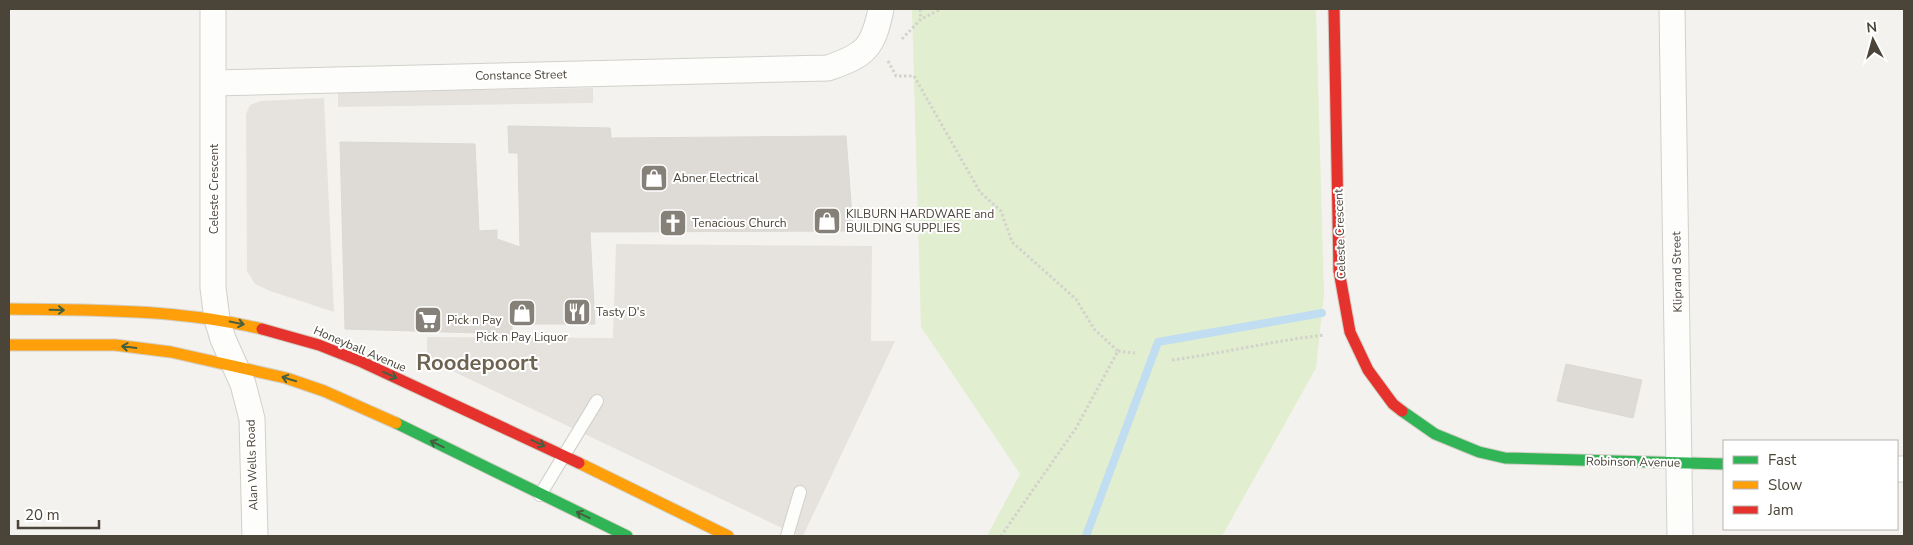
<svg xmlns="http://www.w3.org/2000/svg" width="1913" height="545" font-family="'Nunito Sans',sans-serif">
<style>
.green{fill:#e1eecf}
.parking{fill:#e6e3df}
.lines{fill:none;stroke-linecap:round;stroke-linejoin:round}
.stream{stroke:#c0ddf1;stroke-width:8}
.building{fill:#dedbd6;stroke:#dcd9d4}
.lane-casing{stroke:#d2d0cb;stroke-width:14}
.street-casing{stroke:#d2d0cb;stroke-width:27}
.fast-casing{stroke:#d3cfc5;stroke-width:13}
.slow-casing{stroke:#d3cfc5;stroke-width:13}
.jam-casing{stroke:#d3cfc5;stroke-width:13}
.path{stroke:#d3d2cc;stroke-width:3;stroke-dasharray:2.5 2.5;stroke-linecap:butt}
.lane{stroke:#fdfdfc;stroke-width:12}
.street{stroke:#fdfdfc;stroke-width:25}
.fast{stroke:#30b455;stroke-width:11}
.slow{stroke:#ff9f0a;stroke-width:11}
.jam{stroke:#e5322d;stroke-width:11}
.oneway{stroke:#446040}
.labels{text-anchor:middle;stroke-width:4;stroke-linejoin:round;paint-order:stroke}
.street-label{font-size:12px;fill:#4b4439;stroke:#fff}
.poi-label{font-size:12px;fill:#4b4439;stroke:#fff;text-anchor:start}
.town-label{font-size:22px;font-weight:bold;fill:#6e6250;stroke:#fff}
</style>
<rect width="100%" height="100%" fill="#f4f2ee"/>
<!-- green -->
<path class="green" d="M 912,9 L 1316,9 L 1324,294 L 1316,368 L 1222,536 L 987,536 L 1020,474 L 921,327 Z"/>
<!-- parking -->
<g class="parking">
<path d="M 593,88 L 593,103 L 338,107 L 338,92 Z"/>
<path d="M 324,98 L 334,312 L 270,291 L 255,284 L 247,271 L 246,114 L 250,105 L 261,101 Z"/>
<path d="M 616,244 L 872,246 L 871,341 L 895,341 L 803,536 L 799,536 L 427,359 L 427,337 L 613,338 Z"/>
</g>
<g class="lines">
<!-- stream -->
<path class="stream" d="M 1086,536 L 1158,342 L 1322,313"/>
</g>
<!-- building -->
<g class="building">
<path d="M 508,126 L 610,128 L 611,138 L 846,136 L 853,231 L 590,232 L 595,324 L 512,324 L 512,334 L 345,329 L 340,142 L 475,144 L 479,231 L 497,230 L 497,239 L 520,247 L 518,153 L 509,153 Z"/>
<path d="M 1566,364 L 1642,380 L 1633,418 L 1557,401 Z"/>
</g>
<g class="lines">
<!-- lane casing -->
<g class="lane-casing">
<g id="lane">
<path d="M 540,495 L 597,401"/>
<path d="M 787,536 L 800,492"/>
</g>
</g>
<!-- street casing -->
<g class="street-casing">
<g id="street">
<path d="M 213,9 L 213,288 L 217,319 L 223,339 L 243,384 L 252,419 L 255,536"/>
<path d="M 1672,9 L 1680,536"/>
<path d="M 214,83 L 828,68 C 866,55 873,48 881,9"/>
<path d="M 1897,469 L 1904,469"/>
</g>
</g>
<!-- fast casing -->
<g class="fast-casing">
<g id="fast">
<path d="M 1402,411 L 1435,434 L 1479,452 L 1505,458 L 1724,464"/>
<path d="M 396,423 L 627,536"/>
</g>
</g>
<!-- slow casing -->
<g class="slow-casing">
<g id="slow">
<path d="M 9,309 C 94,310 179,309 262,329"/>
<path d="M 9,345 L 115,345 L 171,352 L 286,378 L 324,391 L 396,423"/>
<path d="M 579,463 L 728,536"/>
</g>
</g>
<!-- jam casing -->
<g class="jam-casing">
<g id="jam">
<path d="M 1334,9 L 1339,271 L 1350,332 L 1368,370 L 1393,404 L 1402,411"/>
<path d="M 262,329 L 319,345 L 362,362 L 579,463"/>
</g>
</g>
<!-- path -->
<g class="path">
<path d="M 920,9 L 921,19"/>
<path d="M 902,39 L 921,19 L 941,9"/>
<path d="M 888,61 L 896,76 L 914,76 L 980,192 L 1001,211 L 1012,242 L 1076,299 L 1094,329 L 1118,351 L 1076,428 L 1001,536"/>
<path d="M 1118,351 L 1135,353"/>
<path d="M 1172,360 C 1223,353 1273,341 1324,335"/>
</g>
<!-- lane -->
<use href="#lane" class="lane"/>
<!-- street -->
<use href="#street" class="street"/>
<!-- fast -->
<use href="#fast" class="fast"/>
<!-- slow -->
<use href="#slow" class="slow"/>
<!-- jam -->
<use href="#jam" class="jam"/>
</g>
<!-- one-way arrows -->
<defs><path id="oneway-shaft" d="M-6 0H5M1.5-3L5.5 0L1.5 3" fill="none" stroke-width="1.6" stroke-linecap="round" stroke-linejoin="round" transform="scale(1.25)"/></defs>
<g class="oneway">
<use href="#oneway-shaft" transform="translate(57 310) rotate(1)"/>
<use href="#oneway-shaft" transform="translate(237 323) rotate(12)"/>
<use href="#oneway-shaft" transform="translate(129 347) rotate(-173)"/>
<use href="#oneway-shaft" transform="translate(390 375) rotate(25)"/>
<use href="#oneway-shaft" transform="translate(289 379) rotate(-163)"/>
<use href="#oneway-shaft" transform="translate(538 443) rotate(25)"/>
<use href="#oneway-shaft" transform="translate(437 444) rotate(-154)"/>
<use href="#oneway-shaft" transform="translate(583 515) rotate(-155)"/>
</g>
<!-- icons -->
<defs>
<g id="shop-square" transform="scale(1.4375)"><rect x="-9" y="-9" width="18" height="18" rx="4" fill="#868178" stroke="#fff"/><path d="M-5-2.5h2.3a2.7 3.5 0 0 1 5.4 0H5L5.5 6h-11ZM-1.5-2.5h3a1.5 2.3 0 0 0-3 0Z" fill="#fff"/></g>
<g id="church-square" transform="scale(1.4375)"><rect x="-9" y="-9" width="18" height="18" rx="4" fill="#868178" stroke="#fff"/><path d="M-1.2-6h2.4v3.5h3.3v2.4h-3.3V6h-2.4V-.1h-3.3v-2.4h3.3Z" fill="#fff"/></g>
<g id="restaurant-square" transform="scale(1.4375)"><rect x="-9" y="-9" width="18" height="18" rx="4" fill="#868178" stroke="#fff"/><path d="M-5-6h1v4h1v-4h1v4h1v-4h1v5L-1.5 .5V6h-2V.5L-5-1ZM5-6V6H3V1.5H1.5Q1.5-4 5-6Z" fill="#fff"/></g>
<g id="supermarket-square" transform="scale(1.4375)"><rect x="-9" y="-9" width="18" height="18" rx="4" fill="#868178" stroke="#fff"/><path d="M-6-5.5h2.5l.6 2H6L4.5 2H-2.5L-4.4-4H-6ZM-1.5 3.2a1.3 1.3 0 1 0 .1 0ZM3 3.2a1.3 1.3 0 1 0 .1 0Z" fill="#fff"/></g>
</defs>
<g fill-rule="evenodd">
<use href="#shop-square" x="654" y="178"/>
<use href="#shop-square" x="827" y="221"/>
<use href="#church-square" x="673" y="223"/>
<use href="#restaurant-square" x="577" y="312"/>
<use href="#shop-square" x="522" y="313"/>
<use href="#supermarket-square" x="428" y="320"/>
</g>
<g class="labels">
<!-- street labels -->
<g class="street-label">
<text transform="translate(521 75) rotate(-1)" y="4">Constance Street</text>
<text transform="translate(214 189) rotate(-90)" y="4">Celeste Crescent</text>
<text transform="translate(1340 234) rotate(-92)" y="4">Celeste Crescent</text>
<text transform="translate(1677 272) rotate(-91)" y="4">Kliprand Street</text>
<text transform="translate(360 349) rotate(23)" y="4">Honeyball Avenue</text>
<text transform="translate(1633 462) rotate(1)" y="4">Robinson Avenue</text>
<text transform="translate(252 465) rotate(-92)" y="4">Alan Wells Road</text>
</g>
<!-- poi labels -->
<g class="poi-label">
<text x="673" y="182">Abner Electrical</text>
<text x="846" y="218">KILBURN HARDWARE and<tspan x="846" dy="14">BUILDING SUPPLIES</tspan></text>
<text x="692" y="227">Tenacious Church</text>
<text x="596" y="316">Tasty D's</text>
<text x="447" y="324">Pick n Pay</text>
<text x="522" y="341" text-anchor="middle">Pick n Pay Liquor</text>
</g>
<!-- town labels -->
<g class="town-label">
<text x="477" y="370">Roodepoort</text>
</g>
</g>
<!-- border -->
<rect width="1913" height="545" fill="none" stroke="#4b4439" stroke-width="20"/>
<!-- legend -->
<rect x="1723" y="440" width="175" height="90" fill="#ffffff" stroke="#b7b4b0"/>
<rect x="1733" y="456" width="25" height="8" fill="#30b455" stroke="#b7b4b0"/>
<text x="1768" y="465" font-size="15" fill="#4b4439">Fast</text>
<rect x="1733" y="481" width="25" height="8" fill="#ff9f0a" stroke="#b7b4b0"/>
<text x="1768" y="490" font-size="15" fill="#4b4439">Slow</text>
<rect x="1733" y="506" width="25" height="8" fill="#e5322d" stroke="#b7b4b0"/>
<text x="1768" y="515" font-size="15" fill="#4b4439">Jam</text>
<!-- north arrow -->
<g transform="translate(1873 40) rotate(354)" stroke="#ffffff" stroke-width="4" paint-order="stroke">
<path d="M0-4L9 19L0 12L-9 19Z" fill="#4b4439"/>
<text y="-8" font-size="14" font-weight="bold" text-anchor="middle" fill="#4b4439">N</text>
</g>
<!-- scale -->
<path d="M18 520v8h81v-8" fill="none" stroke="#4b4439" stroke-width="2.5"/>
<text x="25" y="520" font-size="15" fill="#4b4439" stroke="#ffffff" stroke-width="4" paint-order="stroke">20 m</text>
</svg>
